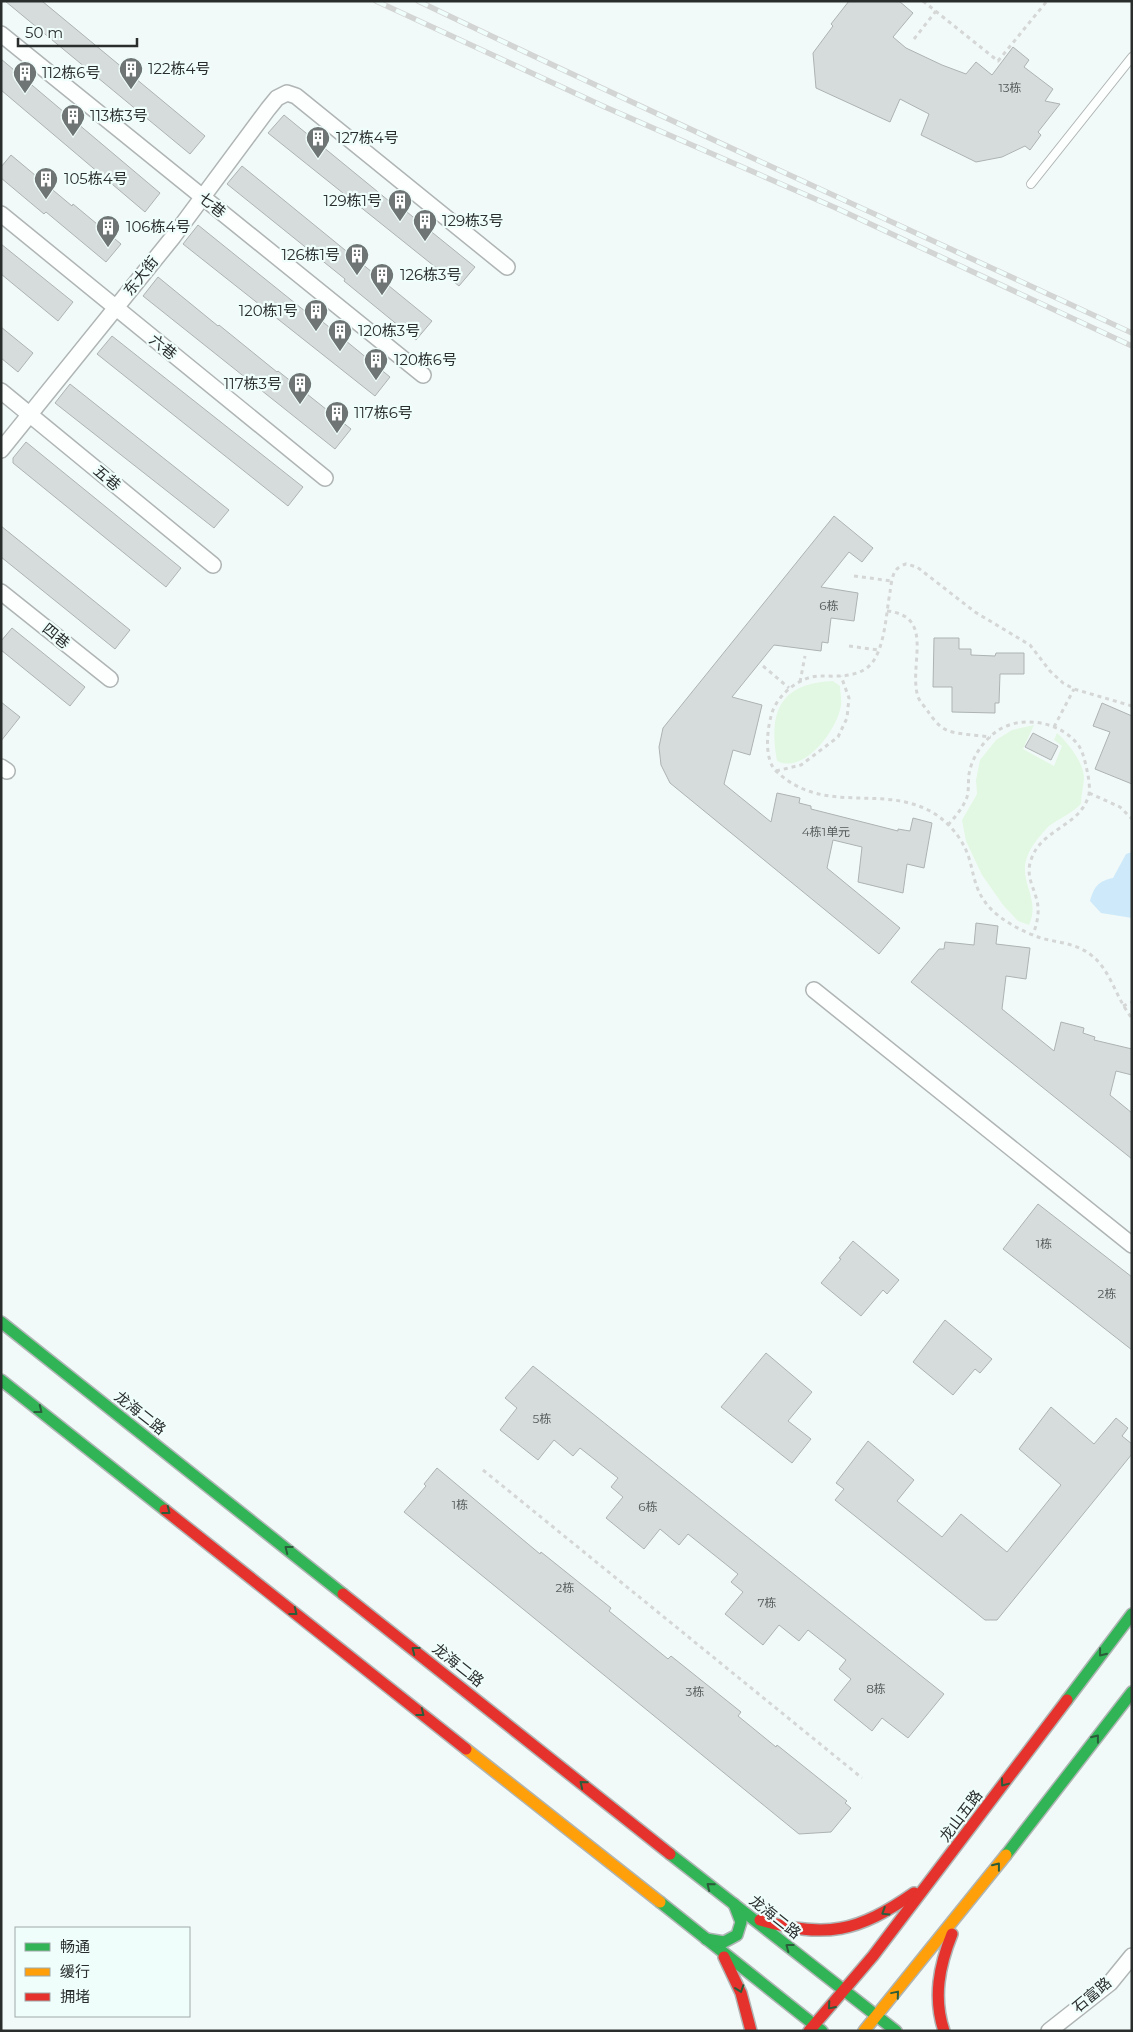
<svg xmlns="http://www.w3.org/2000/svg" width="1133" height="2032" font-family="Montserrat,'Noto Sans SC',sans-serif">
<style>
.green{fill:#e2f8e3}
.water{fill:#ceeafa}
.building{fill:#d6dcdc;stroke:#adb2b2}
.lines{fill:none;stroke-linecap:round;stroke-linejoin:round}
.lane-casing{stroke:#afb5b4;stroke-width:10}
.street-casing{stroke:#afb5b4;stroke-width:18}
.fast-casing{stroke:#afb5b4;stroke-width:14}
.slow-casing{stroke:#afb5b4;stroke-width:14}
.jam-casing{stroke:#afb5b4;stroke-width:14}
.path{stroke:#d4d7d6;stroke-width:3;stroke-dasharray:4 4;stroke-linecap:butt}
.lane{stroke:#fdfefe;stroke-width:8}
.street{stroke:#fdfefe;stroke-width:15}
.fast{stroke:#30b455;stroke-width:11}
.slow{stroke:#ff9f0a;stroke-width:11}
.jam{stroke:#e5322d;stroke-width:11}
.rail-casing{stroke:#d3d5d4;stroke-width:5.5}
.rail{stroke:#effdfb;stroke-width:4;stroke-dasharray:11;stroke-linecap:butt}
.oneway{stroke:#2b5d3b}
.labels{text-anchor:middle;stroke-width:4.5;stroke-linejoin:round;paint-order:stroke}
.number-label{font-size:12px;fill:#545a59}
.poi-label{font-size:15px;fill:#292e2d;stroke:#effdfb;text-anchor:start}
.street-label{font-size:15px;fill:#292e2d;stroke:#effdfb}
</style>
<rect width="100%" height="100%" fill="#f2faf9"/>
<!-- green -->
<g class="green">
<path d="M 833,681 L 840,686 C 840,692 842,699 841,705 C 838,729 804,775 777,761 C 768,712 780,683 833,681 Z"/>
<path d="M 1034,725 L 1023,749 L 1054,766 L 1062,746 L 1054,740 L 1057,733 C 1068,743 1082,760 1084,776 C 1084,785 1081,795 1081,804 C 1071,814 1060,818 1049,826 C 1044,831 1038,838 1034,844 C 1010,878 1043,894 1029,925 L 1018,921 L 1003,905 L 982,875 L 966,841 L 962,820 L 977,794 L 976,780 L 980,760 L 996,740 L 1012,730 Z"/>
</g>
<!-- water -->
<path class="water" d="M 1132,852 L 1132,918 L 1101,913 L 1090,901 C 1094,887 1098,881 1113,878 L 1126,854 Z"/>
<!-- building -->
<g class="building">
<path d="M 5,1 L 42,1 L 205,136 L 190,154 Z"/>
<path d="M 849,1 L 899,1 L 913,13 L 893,37 L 906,48 L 942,65 L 966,74 L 976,62 L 992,75 L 1013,47 L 1029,60 L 1024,67 L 1053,89 L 1045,101 L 1060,104 L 1038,132 L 1041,135 L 1030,150 L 1025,146 L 1002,157 L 976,162 L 921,135 L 929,114 L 900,99 L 890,122 L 816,88 L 813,53 L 833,26 L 831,24 Z"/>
<path d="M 1,59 L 160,193 L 145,212 L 1,90 Z"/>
<path d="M 284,115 L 400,210 L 402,208 L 475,267 L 459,286 L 268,133 Z"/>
<path d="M 11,155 L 72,206 L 73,204 L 121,244 L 106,262 L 46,212 L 44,214 L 1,178 L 1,167 Z"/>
<path d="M 242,166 L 432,321 L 416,340 L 344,281 L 345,279 L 227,184 Z"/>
<path d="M 198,225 L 316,320 L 318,318 L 390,377 L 375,396 L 183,244 Z"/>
<path d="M 1,244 L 73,302 L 58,321 L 1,274 Z"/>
<path d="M 158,277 L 218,326 L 219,325 L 277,372 L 278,371 L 351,429 L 335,449 L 143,296 Z"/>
<path d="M 1,327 L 33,353 L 18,372 L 1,358 Z"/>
<path d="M 112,336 L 303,487 L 288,506 L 97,354 Z"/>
<path d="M 70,384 L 229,510 L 214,528 L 55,403 Z"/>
<path d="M 26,442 L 181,568 L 166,587 L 13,463 L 13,458 Z"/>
<path d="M 834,516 L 873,548 L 862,562 L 849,552 L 821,587 L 858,593 L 854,621 L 831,618 L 828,643 L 822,642 L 821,651 L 774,645 L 732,697 L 762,705 L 750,755 L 733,750 L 724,784 L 771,822 L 777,793 L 800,798 L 799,803 L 811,806 L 811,809 L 898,831 L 898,829 L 910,831 L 913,818 L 932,823 L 924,868 L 907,864 L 903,893 L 858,882 L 862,847 L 833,840 L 827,868 L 900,928 L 879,954 L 670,783 L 661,765 L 659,747 L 663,728 Z"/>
<path d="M 1,526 L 130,630 L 115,649 L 1,557 Z"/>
<path d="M 12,628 L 85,687 L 70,706 L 1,650 L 1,641 Z"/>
<path d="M 934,638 L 959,638 L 959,649 L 971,649 L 971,655 L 995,656 L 996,653 L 1024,653 L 1024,674 L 1000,674 L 999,703 L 995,703 L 995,713 L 952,712 L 952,687 L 933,687 Z"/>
<path d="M 1,702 L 20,717 L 1,741 Z"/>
<path d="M 1102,703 L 1132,716 L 1132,784 L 1095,769 L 1110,732 L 1093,726 Z"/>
<path d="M 1033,733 L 1058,746 L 1051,760 L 1025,747 Z"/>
<path d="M 976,923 L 998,926 L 996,944 L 1030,948 L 1026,979 L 1006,976 L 1002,1009 L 1054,1051 L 1061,1022 L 1084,1028 L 1083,1033 L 1095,1037 L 1094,1040 L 1132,1049 L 1132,1075 L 1116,1071 L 1110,1095 L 1132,1113 L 1132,1159 L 911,982 L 939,949 L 944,949 L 945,942 L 974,945 Z"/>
<path d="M 1038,1204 L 1132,1277 L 1132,1350 L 1003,1249 Z"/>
<path d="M 853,1241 L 899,1280 L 887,1294 L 883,1290 L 861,1316 L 821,1283 L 841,1259 L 839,1258 Z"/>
<path d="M 945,1320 L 992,1359 L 980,1373 L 975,1369 L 953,1395 L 913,1362 Z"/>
<path d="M 766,1353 L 812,1392 L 788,1421 L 811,1439 L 792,1463 L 721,1407 Z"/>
<path d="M 533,1366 L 944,1694 L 908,1738 L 882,1718 L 872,1731 L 834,1700 L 851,1679 L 839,1669 L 846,1660 L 808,1630 L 799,1641 L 779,1625 L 763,1645 L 725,1614 L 743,1592 L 731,1582 L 738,1574 L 688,1534 L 679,1545 L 660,1529 L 644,1549 L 606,1518 L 623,1497 L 611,1487 L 618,1478 L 580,1448 L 573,1456 L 554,1440 L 538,1460 L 500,1430 L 517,1408 L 505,1398 Z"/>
<path d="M 1051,1407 L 1094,1444 L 1116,1418 L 1128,1428 L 1122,1436 L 1132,1444 L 1132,1454 L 997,1620 L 985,1620 L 835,1500 L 844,1489 L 836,1483 L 868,1441 L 914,1480 L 897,1501 L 942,1537 L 961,1514 L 1007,1552 L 1061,1485 L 1019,1449 Z"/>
<path d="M 437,1468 L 540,1554 L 541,1552 L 611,1608 L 609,1611 L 668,1659 L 671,1656 L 741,1712 L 738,1716 L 776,1747 L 777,1745 L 847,1801 L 845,1803 L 851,1808 L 831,1832 L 799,1834 L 404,1512 L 426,1486 L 424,1484 Z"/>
</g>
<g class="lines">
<!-- lane casing -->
<g class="lane-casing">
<path id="lane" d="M 1031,184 L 1132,57"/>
</g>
<!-- street casing -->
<g class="street-casing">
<g id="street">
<path d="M 1,34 L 423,375"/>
<path d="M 1,214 L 325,478"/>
<path d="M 1,391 L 213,565"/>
<path d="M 1,450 L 173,237 L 268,109 L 277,98 L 287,93 L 296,96 L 507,267"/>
<path d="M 1,592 L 110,679"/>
<path d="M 1,767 L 7,771"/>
<path d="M 814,990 L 1132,1245"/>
<path d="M 1049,2031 L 1110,1983 L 1132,1956"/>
</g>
</g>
<!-- fast casing -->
<g class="fast-casing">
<g id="fast">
<path d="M 1,1322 L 343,1594"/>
<path d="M 1,1380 L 165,1510"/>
<path d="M 1067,1700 L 1132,1614"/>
<path d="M 670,1854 L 896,2031"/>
<path d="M 1006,1855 L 1132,1692"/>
<path d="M 660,1902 L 822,2031"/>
<path d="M 706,1939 L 724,1942 L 737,1935 L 741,1922 L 734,1904"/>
</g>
</g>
<!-- slow casing -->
<g class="slow-casing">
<g id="slow">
<path d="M 466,1749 L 660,1902"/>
<path d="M 864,2031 L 1006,1855"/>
</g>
</g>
<!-- jam casing -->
<g class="jam-casing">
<g id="jam">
<path d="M 165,1510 L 466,1749"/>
<path d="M 343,1594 L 670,1854"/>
<path d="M 760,1920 C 826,1939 858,1932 914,1893"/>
<path d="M 724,1957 L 741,1993 L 751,2031"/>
<path d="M 809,2031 L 873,1956 L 1067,1700"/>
<path d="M 944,2031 C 933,1998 939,1966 952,1934"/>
</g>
</g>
<!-- path -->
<g class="path">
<path d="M 923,1 L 998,61 L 1047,1"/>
<path d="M 914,39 L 936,11"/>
<path d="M 854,576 L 892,581"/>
<path d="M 887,611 C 936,616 908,665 918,697 C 920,702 926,708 929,713 C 934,720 940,728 949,731 C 962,735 977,735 991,737"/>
<path d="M 849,646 L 878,650"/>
<path d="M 763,666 L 789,688"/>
<path d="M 800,682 L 805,656"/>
<path d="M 1132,706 L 1074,689 L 1063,683 L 1050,671 L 1030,645 L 975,612 L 917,567 L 906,564 C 903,565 898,567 896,570 C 892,575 891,585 890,592 C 886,613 885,653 868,667 C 854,678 836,676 820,676 C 801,676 780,693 773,710 C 767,726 763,760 777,772 C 824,815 878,785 928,810 C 943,817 958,833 965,848 C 975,869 971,886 989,907 C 1002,921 1023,932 1041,938 C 1059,943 1076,943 1091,955 C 1111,970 1116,999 1132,1018"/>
<path d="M 1054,727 L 1074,689"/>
<path d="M 776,771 L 801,765 L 838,737 L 847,718 L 849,698 L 841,676"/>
<path d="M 1089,793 L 1120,807 L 1132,819"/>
<path d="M 948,825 C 955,817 963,808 967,797 C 969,790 968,782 969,774 C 972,757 983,741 997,731 C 1022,714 1062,722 1079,746 C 1084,754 1086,766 1088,775 C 1089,781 1090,788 1089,794 C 1081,827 1041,828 1031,860 C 1026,874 1032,884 1036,897 C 1040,909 1038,922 1033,934"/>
<path d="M 1123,1006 L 1132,1002"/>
<path d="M 483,1470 L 862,1778"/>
</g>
<!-- lane -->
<use href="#lane" class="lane"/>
<!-- street -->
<use href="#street" class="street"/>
<!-- fast -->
<use href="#fast" class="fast"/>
<!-- slow -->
<use href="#slow" class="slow"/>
<!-- jam -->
<use href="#jam" class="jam"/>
<!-- rail casing -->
<g class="rail-casing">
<g id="rail">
<path d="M 376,1 L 605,107 L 836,208 L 1132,346"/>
<path d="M 418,1 C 655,115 894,222 1132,333"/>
</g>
</g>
<!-- rail -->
<use href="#rail" class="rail"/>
</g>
<!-- one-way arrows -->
<defs><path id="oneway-chevron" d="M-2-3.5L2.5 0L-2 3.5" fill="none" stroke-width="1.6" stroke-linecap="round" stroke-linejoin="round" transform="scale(1.25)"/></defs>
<g class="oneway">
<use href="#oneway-chevron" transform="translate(39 1410) rotate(38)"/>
<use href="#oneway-chevron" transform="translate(167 1511) rotate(38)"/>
<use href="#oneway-chevron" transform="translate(288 1549) rotate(-142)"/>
<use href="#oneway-chevron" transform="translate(294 1612) rotate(38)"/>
<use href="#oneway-chevron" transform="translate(415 1650) rotate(-142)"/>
<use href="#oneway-chevron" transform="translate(1102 1653) rotate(128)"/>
<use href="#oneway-chevron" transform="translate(421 1713) rotate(38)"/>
<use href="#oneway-chevron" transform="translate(1096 1738) rotate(-52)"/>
<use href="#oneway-chevron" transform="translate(1004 1783) rotate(127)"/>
<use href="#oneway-chevron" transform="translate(583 1784) rotate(-141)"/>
<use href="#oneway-chevron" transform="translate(997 1866) rotate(-52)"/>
<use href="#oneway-chevron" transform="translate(710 1886) rotate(-141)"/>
<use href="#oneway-chevron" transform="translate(885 1912) rotate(148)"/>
<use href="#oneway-chevron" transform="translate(789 1947) rotate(-143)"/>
<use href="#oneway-chevron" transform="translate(740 1989) rotate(71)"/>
<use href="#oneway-chevron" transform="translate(896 1994) rotate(-50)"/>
<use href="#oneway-chevron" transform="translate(831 2006) rotate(131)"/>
</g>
<!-- icons -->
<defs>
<g id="building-pin" transform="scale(1.25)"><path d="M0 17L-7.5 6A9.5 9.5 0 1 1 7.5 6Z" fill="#6f7574" stroke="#effdfb"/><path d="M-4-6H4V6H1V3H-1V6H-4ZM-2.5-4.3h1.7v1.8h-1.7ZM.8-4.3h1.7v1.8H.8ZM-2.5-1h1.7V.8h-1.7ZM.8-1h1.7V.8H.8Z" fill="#fff"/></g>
</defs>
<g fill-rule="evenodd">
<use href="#building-pin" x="131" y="69"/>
<use href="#building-pin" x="25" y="73"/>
<use href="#building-pin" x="73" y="116"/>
<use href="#building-pin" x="318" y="138"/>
<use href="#building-pin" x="46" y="179"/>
<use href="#building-pin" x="400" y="201"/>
<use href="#building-pin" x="425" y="221"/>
<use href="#building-pin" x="108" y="227"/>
<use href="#building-pin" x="357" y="255"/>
<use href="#building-pin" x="382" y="275"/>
<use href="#building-pin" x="316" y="311"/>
<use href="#building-pin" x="340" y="331"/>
<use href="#building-pin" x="376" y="360"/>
<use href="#building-pin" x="300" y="384"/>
<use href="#building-pin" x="337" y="413"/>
</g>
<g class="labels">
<!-- number labels -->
<g class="number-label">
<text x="1010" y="92">13栋</text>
<text x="829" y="610">6栋</text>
<text x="826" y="836">4栋1单元</text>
<text x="1044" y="1248">1栋</text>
<text x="1107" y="1298">2栋</text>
<text x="542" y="1423">5栋</text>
<text x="460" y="1509">1栋</text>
<text x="648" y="1511">6栋</text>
<text x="565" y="1592">2栋</text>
<text x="767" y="1607">7栋</text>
<text x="876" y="1693">8栋</text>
<text x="695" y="1696">3栋</text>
</g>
<!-- poi labels -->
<g class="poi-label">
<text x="148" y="74">122栋4号</text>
<text x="42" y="78">112栋6号</text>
<text x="90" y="121">113栋3号</text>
<text x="336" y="143">127栋4号</text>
<text x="64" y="184">105栋4号</text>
<text x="382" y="206" text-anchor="end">129栋1号</text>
<text x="442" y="226">129栋3号</text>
<text x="126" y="232">106栋4号</text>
<text x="340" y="260" text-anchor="end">126栋1号</text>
<text x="400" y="280">126栋3号</text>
<text x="298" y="316" text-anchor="end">120栋1号</text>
<text x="358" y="336">120栋3号</text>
<text x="394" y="365">120栋6号</text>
<text x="282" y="389" text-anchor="end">117栋3号</text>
<text x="354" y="418">117栋6号</text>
</g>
<!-- street labels -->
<g class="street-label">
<text transform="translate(212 205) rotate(39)" y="5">七巷</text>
<text transform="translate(141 276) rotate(-51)" y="5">东大街</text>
<text transform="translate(163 347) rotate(39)" y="5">六巷</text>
<text transform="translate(107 478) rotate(40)" y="5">五巷</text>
<text transform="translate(56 636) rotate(39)" y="5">四巷</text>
<text transform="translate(140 1413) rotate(38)" y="5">龙海二路</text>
<text transform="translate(458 1665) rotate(38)" y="5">龙海二路</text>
<text transform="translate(961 1816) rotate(-53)" y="5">龙山五路</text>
<text transform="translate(775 1917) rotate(38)" y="5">龙海二路</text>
<text transform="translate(1092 1995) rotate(-40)" y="5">石富路</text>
</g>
</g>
<!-- border -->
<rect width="1133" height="2032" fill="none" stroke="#292e2d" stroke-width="5"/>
<!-- legend -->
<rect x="15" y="1927" width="175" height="90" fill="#effdfb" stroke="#a0aaa9"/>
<rect x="25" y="1943" width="25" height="8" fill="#30b455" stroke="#a0aaa9"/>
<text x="60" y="1952" font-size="15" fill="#292e2d">畅通</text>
<rect x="25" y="1968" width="25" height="8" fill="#ff9f0a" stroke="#a0aaa9"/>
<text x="60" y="1977" font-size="15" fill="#292e2d">缓行</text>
<rect x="25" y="1993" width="25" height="8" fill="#e5322d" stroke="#a0aaa9"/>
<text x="60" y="2002" font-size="15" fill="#292e2d">拥堵</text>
<!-- scale -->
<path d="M18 38v8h119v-8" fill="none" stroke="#292e2d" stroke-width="2.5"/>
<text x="25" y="38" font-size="15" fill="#292e2d" stroke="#effdfb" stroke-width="4" paint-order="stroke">50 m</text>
</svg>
